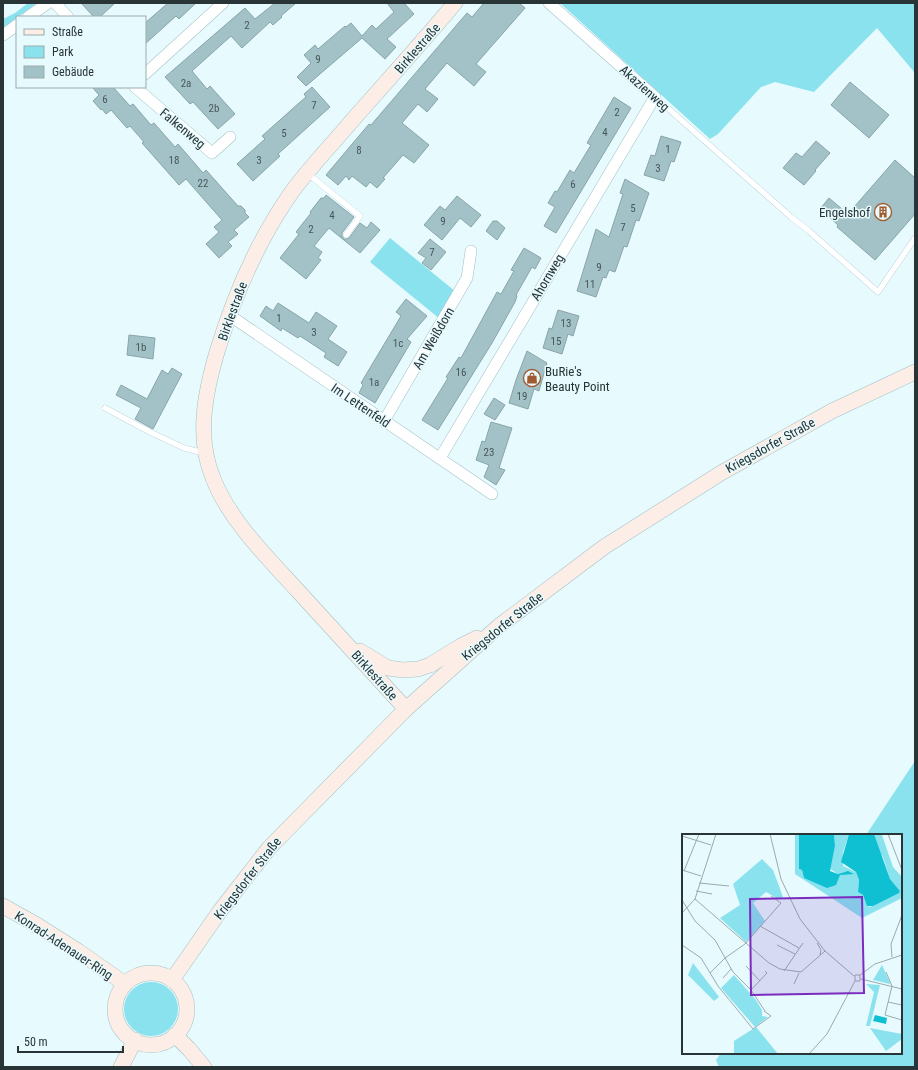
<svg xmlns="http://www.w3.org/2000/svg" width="918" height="1070" font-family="'Roboto Condensed',sans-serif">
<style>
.green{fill:#8ae2ef}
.building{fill:#a3c2c7;stroke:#87a5aa}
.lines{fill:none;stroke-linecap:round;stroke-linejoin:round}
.lane-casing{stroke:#a2c1c6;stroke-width:6}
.street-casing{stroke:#a2c1c6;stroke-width:12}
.secondary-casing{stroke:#a2c1c6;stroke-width:16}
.lane{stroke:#fff;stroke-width:5.5}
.street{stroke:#fff;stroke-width:11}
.secondary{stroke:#fceee6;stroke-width:15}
.labels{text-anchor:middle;stroke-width:3;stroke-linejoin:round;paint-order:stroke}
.number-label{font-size:11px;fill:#47585a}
.street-label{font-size:13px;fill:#283436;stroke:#e7fafd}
.poi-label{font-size:13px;fill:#283436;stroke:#e7fafd;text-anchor:end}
.inset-road{fill:none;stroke:#9babad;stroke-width:1}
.view{fill:#7b2cbf;fill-opacity:0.15;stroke:#7b2cbf;stroke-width:2}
.inset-edge{fill:none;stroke:#283436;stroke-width:2}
</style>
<rect width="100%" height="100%" fill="#e7fafd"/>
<!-- green -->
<g class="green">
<path d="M 28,3 L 37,3 L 3,28 L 3,19 L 15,13 Z"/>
<path d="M 560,3 L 915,3 L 915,73 L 877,28 L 814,92 L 775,82 L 761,87 L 718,134 L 710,139 Z"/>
<path d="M 390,238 L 456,292 L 440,319 L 370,262 Z"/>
<path d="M 915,761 L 915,1067 L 719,1067 L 716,1060 L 721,1053 L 901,1053 L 901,835 L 866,835 Z"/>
<circle cx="151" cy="1009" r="27"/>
</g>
<!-- building -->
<g class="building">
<path d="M 81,3 L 115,3 L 100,17 L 94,17 Z"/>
<path d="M 168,3 L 196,3 L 179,19 L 176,16 L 145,44 L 145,23 Z"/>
<path d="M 275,3 L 296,3 L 281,16 L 282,17 L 273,25 L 270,22 L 242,48 L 231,36 L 192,71 L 207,89 L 210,86 L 235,114 L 218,129 L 193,102 L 190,104 L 165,77 L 245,8 L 255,19 Z"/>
<path d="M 387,3 L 404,3 L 414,14 L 387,39 L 396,47 L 385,59 L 362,38 L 306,86 L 297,77 L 311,63 L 304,55 L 315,45 L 318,49 L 345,26 L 346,27 L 351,23 L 362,36 L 372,25 L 376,29 L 394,12 Z"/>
<path d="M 484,3 L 519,3 L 525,8 L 476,64 L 486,72 L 474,86 L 447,63 L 425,89 L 438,99 L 427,112 L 418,104 L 402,123 L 429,145 L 414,163 L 403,155 L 383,178 L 385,179 L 377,188 L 370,182 L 366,187 L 352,176 L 349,180 L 346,176 L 338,185 L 326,175 L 369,124 L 371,125 L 467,13 L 472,17 Z"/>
<path d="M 850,82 L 889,115 L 869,138 L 831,105 Z"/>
<path d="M 92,87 L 113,87 L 130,106 L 133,104 L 151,125 L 154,123 L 175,147 L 178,144 L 203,173 L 206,170 L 238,206 L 241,206 L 245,210 L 245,213 L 249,217 L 234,230 L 238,234 L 228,242 L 232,246 L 219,258 L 206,244 L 219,232 L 214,227 L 222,220 L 186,179 L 179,185 L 142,143 L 144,142 L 130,126 L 127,128 L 111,110 L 106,114 L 102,109 L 101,110 L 93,101 L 99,95 Z"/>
<path d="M 312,87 L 330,107 L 278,154 L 280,156 L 253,181 L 237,164 L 265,139 L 262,136 L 299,103 L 306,97 L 304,94 Z"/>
<path d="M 614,97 L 631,108 L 556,233 L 544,226 L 555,207 L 548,203 L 555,191 L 557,192 L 570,170 L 574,173 L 591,145 L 587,143 Z"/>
<path d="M 661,136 L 681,142 L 674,162 L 671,161 L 664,181 L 644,175 L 651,155 L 655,156 Z"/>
<path d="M 816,141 L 830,153 L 815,170 L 816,171 L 804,185 L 783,168 L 796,153 L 802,157 Z"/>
<path d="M 895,160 L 915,178 L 915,214 L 875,260 L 837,227 L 838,225 L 820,209 L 829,198 L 848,214 Z"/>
<path d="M 625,179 L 649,193 L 639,221 L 636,220 L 627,247 L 624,246 L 615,272 L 609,270 L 606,278 L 603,277 L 596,297 L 577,291 L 596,229 L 609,237 L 623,194 L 620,193 Z"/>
<path d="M 326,195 L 354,217 L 342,233 L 342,236 L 344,239 L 346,239 L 349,238 L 360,223 L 367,228 L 371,222 L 380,230 L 360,253 L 329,228 L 314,246 L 322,252 L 318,258 L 321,260 L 306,279 L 280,258 L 299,234 L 296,232 L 311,213 L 310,212 L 321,198 L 324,198 Z"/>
<path d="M 457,196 L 481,215 L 471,227 L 460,218 L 442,240 L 424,225 L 440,206 L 445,210 Z"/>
<path d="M 493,221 L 497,221 L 505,228 L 497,240 L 486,231 Z"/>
<path d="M 430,239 L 446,252 L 431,270 L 422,263 L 426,258 L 418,253 Z"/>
<path d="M 524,248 L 541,258 L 535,269 L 532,267 L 516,295 L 517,296 L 515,302 L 492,343 L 438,430 L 422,420 L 448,378 L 446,377 L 459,357 L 461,358 L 497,292 L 501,294 L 514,271 L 511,270 Z"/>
<path d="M 406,299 L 427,316 L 407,339 L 411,342 L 375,403 L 359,393 L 363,385 L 361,383 L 401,316 L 396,312 Z"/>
<path d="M 278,303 L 309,323 L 316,312 L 337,326 L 328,339 L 347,352 L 338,366 L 324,357 L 326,353 L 300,336 L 298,338 L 282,328 L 281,331 L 260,316 L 266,306 L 273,311 Z"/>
<path d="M 558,310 L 579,316 L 573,336 L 568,334 L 562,354 L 543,348 L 549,328 L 552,329 Z"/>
<path d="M 129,335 L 155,338 L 153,359 L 127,355 Z"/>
<path d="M 527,351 L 547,363 L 539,391 L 534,389 L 528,409 L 509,403 L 516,380 Z"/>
<path d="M 172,368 L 182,374 L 153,429 L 135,419 L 141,408 L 116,395 L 121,385 L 147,399 L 162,370 L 168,374 Z"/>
<path d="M 494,398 L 505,405 L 495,420 L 484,414 Z"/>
<path d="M 491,422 L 512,428 L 499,468 L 505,470 L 496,485 L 484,477 L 489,465 L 476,460 L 482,441 L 485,442 Z"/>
</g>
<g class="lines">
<!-- lane casing -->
<g class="lane-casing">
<g id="lane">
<path d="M 655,97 L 791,217 L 809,231 L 878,292 L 915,238"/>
<path d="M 307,173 L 360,216 L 346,235"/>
<path d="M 105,408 L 150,432 L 184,448 L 204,453"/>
</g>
</g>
<!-- street casing -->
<g class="street-casing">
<g id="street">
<path d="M 55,3 L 68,17"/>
<path d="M 28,17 L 48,3"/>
<path d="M 3,35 L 17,25"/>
<path d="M 145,74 L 223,3"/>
<path d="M 135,87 L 212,153 L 230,137"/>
<path d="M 229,315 L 492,494"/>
<path d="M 384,421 L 467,278 L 471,251"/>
<path d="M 440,458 L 655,97 L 549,3"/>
</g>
</g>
<!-- secondary casing -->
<g class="secondary-casing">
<g id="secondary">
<path d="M 360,651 L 388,668 L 403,670 L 418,669 L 430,665 L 461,646 L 477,638"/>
<path d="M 406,709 C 370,670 334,630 298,591 C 268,558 229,520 213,478 C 196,437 205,393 217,352 C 234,296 256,244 289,196 C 307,170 330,147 350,123 C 385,83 421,44 455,3"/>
<path d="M 3,906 L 37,925 L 78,951 L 125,984"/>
<circle cx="151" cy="1009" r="36"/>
<path d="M 172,980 L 220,911 L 269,848 L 406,709 L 499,626 L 604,547 L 721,473 L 832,411 L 915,372"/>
<path d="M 175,1035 L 189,1049 L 204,1067"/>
<path d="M 121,1067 L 135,1040"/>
</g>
</g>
<!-- lane -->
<use href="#lane" class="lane"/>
<!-- street -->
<use href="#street" class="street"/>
<!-- secondary -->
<use href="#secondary" class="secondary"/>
</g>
<!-- icons -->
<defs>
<g id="building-ring" transform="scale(0.9)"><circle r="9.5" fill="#e7fafd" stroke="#a15b30" stroke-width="1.5"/><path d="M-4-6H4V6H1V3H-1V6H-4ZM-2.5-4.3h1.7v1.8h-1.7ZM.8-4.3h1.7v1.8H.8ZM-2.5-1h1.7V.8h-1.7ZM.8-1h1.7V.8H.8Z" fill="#a15b30"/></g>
<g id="shop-ring" transform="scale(0.9)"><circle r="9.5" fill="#e7fafd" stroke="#a15b30" stroke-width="1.5"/><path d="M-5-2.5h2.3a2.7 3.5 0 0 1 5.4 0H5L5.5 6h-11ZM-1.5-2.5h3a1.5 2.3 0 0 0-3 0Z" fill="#a15b30"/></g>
</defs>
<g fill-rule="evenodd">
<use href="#building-ring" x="883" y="212"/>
<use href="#shop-ring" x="532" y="378"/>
</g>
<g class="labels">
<!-- number labels -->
<g class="number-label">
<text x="247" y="29">2</text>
<text x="318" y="63">9</text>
<text x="186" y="87">2a</text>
<text x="105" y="103">6</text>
<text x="314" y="109">7</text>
<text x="214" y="112">2b</text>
<text x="617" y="116">2</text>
<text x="605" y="136">4</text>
<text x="284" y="137">5</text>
<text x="668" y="153">1</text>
<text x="359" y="154">8</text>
<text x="174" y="164">18</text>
<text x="259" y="164">3</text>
<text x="658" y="172">3</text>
<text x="203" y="187">22</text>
<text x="573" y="188">6</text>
<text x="633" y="212">5</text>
<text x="332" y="219">4</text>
<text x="443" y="225">9</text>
<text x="623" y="231">7</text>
<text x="311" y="233">2</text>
<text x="432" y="256">7</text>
<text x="599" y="271">9</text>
<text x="590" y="288">11</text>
<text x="279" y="322">1</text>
<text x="566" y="327">13</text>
<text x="314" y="336">3</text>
<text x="556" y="345">15</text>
<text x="398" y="347">1c</text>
<text x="141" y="351">1b</text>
<text x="461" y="376">16</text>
<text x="374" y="386">1a</text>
<text x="522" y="400">19</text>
<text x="489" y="456">23</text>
</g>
<!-- street labels -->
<g class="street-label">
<text transform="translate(417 48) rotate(-49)" y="5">Birklestraße</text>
<text transform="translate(645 88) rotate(42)" y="5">Akazienweg</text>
<text transform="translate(183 128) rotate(40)" y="5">Falkenweg</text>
<text transform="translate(547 277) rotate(-59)" y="5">Ahornweg</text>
<text transform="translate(232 311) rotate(-70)" y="5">Birklestraße</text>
<text transform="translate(433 338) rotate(-60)" y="5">Am Weißdorn</text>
<text transform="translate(361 405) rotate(34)" y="5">Im Lettenfeld</text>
<text transform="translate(770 445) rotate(-29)" y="5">Kriegsdorfer Straße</text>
<text transform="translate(502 626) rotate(-39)" y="5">Kriegsdorfer Straße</text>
<text transform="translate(375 675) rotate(48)" y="5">Birklestraße</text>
<text transform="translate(247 878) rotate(-52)" y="5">Kriegsdorfer Straße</text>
<text transform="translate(64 945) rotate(33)" y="5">Konrad-Adenauer-Ring</text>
</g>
<!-- poi labels -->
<g class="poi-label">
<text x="870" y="217">Engelshof</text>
<text x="545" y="376" text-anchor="start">BuRie's<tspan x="545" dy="15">Beauty Point</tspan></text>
</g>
</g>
<!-- overview -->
<g transform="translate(682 834)">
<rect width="220" height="220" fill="#e7fafd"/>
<path d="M 113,0 L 117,0 L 117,35 L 120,36 L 122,44 L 170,39 L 162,38 L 156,40 L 148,35 L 153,12 L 152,0 L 167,0 L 161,18 L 161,32 L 174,38 L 177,46 L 176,58 L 181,61 L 185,72 L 188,73 L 218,57 L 208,45 L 201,23 L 196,16 L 192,0 L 200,1 L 211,33 L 220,43 L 220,64 L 180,84 L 113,40 ZM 80,25 L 91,36 L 101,63 L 96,65 L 84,58 L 71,69 L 83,87 L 64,108 L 38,84 L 58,71 L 51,50 ZM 11,129 L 37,163 L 32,167 L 6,141 ZM 200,131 L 208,149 L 208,150 L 191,146 ZM 52,141 L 74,166 L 80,176 L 80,182 L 86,183 L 73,193 L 39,154 ZM 184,150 L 198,151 L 188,192 L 184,192 L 192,158 ZM 74,193 L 96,220 L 52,220 L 52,207 ZM 188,194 L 220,200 L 220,205 L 204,217 Z" fill="#8ae2ef"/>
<path d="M 117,0 L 152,0 L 153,12 L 148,37 L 156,40 L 166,37 L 172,40 L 158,41 L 154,51 L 145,54 L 122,44 L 120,36 L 117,35 ZM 167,0 L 192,0 L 208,45 L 218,57 L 217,59 L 191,72 L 185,72 L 181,61 L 176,58 L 177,46 L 174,38 L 159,28 ZM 193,181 L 205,184 L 204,190 L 191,187 Z" fill="#0fbfd2"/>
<path class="inset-road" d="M 88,0 L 99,45 L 118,85 L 143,117 L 172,142M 206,0 L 220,36M 0,2 L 29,11M 0,36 L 19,42M 2,37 L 17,0M 17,49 L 47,52M 14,57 L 30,60M 13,65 L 87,129 L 98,135 L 119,138 L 143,117M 0,66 L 13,87 L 33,106 L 51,138 L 69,156 L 83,177M 0,79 L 13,65 L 34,0M 78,92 L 117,114M 135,109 L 139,116 L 138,121M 0,111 L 19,124 L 36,152 L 71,195 L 89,182 L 82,177M 95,111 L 113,120M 210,123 L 209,110 L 220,81M 43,124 L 63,110 L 99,69 L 89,62M 64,132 L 78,147M 102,137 L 121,109M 204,138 L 210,152 L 203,181 L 220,186M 28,139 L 43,124M 178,141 L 173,141 L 173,147 L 178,147 L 178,141 L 193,130 L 220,121M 41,144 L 49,135M 179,145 L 220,155M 112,150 L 117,139M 69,156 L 85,139 L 83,137M 206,168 L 220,171M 127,220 L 145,200 L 173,147"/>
<path class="view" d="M 180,63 L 182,159 L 69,161 L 68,65 Z"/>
<rect width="220" height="220" class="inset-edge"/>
</g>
<!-- border -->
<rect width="918" height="1070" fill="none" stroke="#283436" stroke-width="8"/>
<!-- legend -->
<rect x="16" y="16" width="130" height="72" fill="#e7fafd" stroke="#9babad"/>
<rect x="24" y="29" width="20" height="6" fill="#fceee6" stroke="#9babad"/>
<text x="52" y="36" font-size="12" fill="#283436">Straße</text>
<rect x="24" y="46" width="20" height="12" fill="#8ae2ef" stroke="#9babad"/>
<text x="52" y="56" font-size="12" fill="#283436">Park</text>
<rect x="24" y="66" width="20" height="12" fill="#a3c2c7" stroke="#9babad"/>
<text x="52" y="76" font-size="12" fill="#283436">Gebäude</text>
<!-- scale -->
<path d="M18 1046v6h105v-6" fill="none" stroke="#283436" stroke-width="2"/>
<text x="24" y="1046" font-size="12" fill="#283436" stroke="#e7fafd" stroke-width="3" paint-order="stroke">50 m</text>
</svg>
